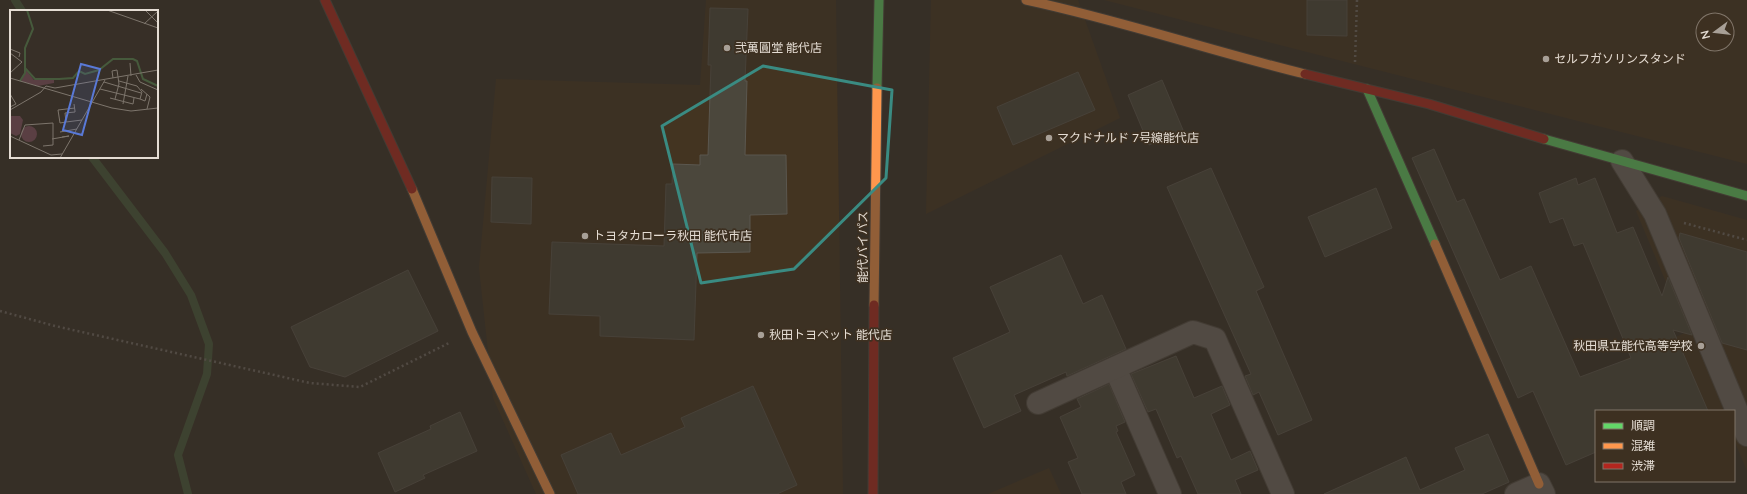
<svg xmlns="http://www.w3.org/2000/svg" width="1747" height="494" font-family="Lato,'Noto Sans JP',sans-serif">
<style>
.built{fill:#433421;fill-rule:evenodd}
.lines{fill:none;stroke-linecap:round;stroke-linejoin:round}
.stream{stroke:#465a3c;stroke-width:8}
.building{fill:#4b473c;stroke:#5b574f}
.street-casing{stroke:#514b44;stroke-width:24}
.fast-casing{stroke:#514b44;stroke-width:11}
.slow-casing{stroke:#514b44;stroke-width:11}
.jam-casing{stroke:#514b44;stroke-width:11}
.path{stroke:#716b67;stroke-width:2.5;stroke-dasharray:2 3;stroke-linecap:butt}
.street{stroke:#716a66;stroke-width:22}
.fast{stroke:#63d668;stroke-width:9}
.slow{stroke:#ff974d;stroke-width:9}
.jam{stroke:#b3261e;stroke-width:9}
.marked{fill:none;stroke:#3a8b82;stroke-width:3;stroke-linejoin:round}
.poi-dot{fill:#a8a097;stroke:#3d3021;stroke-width:1.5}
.labels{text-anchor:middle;stroke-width:3.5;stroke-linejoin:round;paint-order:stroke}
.poi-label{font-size:12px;fill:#e5ddd4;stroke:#3d3021;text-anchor:start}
.street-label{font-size:12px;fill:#e5ddd4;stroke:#3d3021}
.inset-river{fill:none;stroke:#465a3c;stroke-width:2}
.inset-road{fill:none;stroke:#7d756c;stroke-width:1}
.view{fill:#5979d7;fill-opacity:0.15;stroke:#5979d7;stroke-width:2}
.inset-edge{fill:none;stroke:#e5ddd4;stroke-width:2}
</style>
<rect width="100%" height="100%" fill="#372f27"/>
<!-- built -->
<g class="built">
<path d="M 706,0 L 836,0 L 843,494 L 536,494 L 493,398 L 479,268 L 496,79 L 700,85 Z"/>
<path d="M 931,0 L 1078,0 L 1120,118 L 926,214 Z"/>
<path d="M 1104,0 L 1747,0 L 1747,164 L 1350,63 ZM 1703,20 L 1727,20 L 1727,44 L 1703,44 Z"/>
<path d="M 1662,196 L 1747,220 L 1747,471 L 1734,440 L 1734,411 L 1646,411 L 1623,360 L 1687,332 L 1636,211 Z"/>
<path d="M 1049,468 L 1061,494 L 988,494 Z"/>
</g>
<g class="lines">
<!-- stream -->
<g class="stream">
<path d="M 15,0 L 22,11"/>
<path d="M 92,157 L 165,253 L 191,295 L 209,344 L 207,374 L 178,455 L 188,494"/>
</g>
</g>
<!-- building -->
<g class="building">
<path d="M 1307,0 L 1347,0 L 1347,36 L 1307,35 Z"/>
<path d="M 710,8 L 748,9 L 745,81 L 747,81 L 745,155 L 786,155 L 787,214 L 750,215 L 750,252 L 697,253 L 694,340 L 600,336 L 600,316 L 549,314 L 552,242 L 664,246 L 666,184 L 672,184 L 673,164 L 700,165 L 700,155 L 708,155 L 711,65 L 708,65 Z"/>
<path d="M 1078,72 L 1095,110 L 1013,145 L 997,107 Z"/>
<path d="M 1162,80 L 1183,130 L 1149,145 L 1128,95 Z"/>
<path d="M 1434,149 L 1457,202 L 1464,199 L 1500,280 L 1531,266 L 1580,377 L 1631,358 L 1583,243 L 1574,246 L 1563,218 L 1550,223 L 1539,193 L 1576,178 L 1578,185 L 1595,178 L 1617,233 L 1633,227 L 1662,296 L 1668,277 L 1692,335 L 1673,330 L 1708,411 L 1596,411 L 1596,452 L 1566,465 L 1533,391 L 1518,398 L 1412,158 Z"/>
<path d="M 1211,168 L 1264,287 L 1256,291 L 1312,420 L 1278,435 L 1259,392 L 1253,395 L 1245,376 L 1251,374 L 1167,187 Z"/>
<path d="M 492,177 L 532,178 L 531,224 L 491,222 Z"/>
<path d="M 1376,188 L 1392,228 L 1325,257 L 1308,217 Z"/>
<path d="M 1680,233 L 1747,252 L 1747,350 L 1722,343 L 1679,238 Z"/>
<path d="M 1061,255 L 1083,304 L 1102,295 L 1126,349 L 1067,376 L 1066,372 L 1014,395 L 1021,411 L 984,428 L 953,358 L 1010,332 L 990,287 Z"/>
<path d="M 408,270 L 438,331 L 345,377 L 310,367 L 291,327 Z"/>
<path d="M 1176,356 L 1194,398 L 1222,386 L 1230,405 L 1211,414 L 1231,460 L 1250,451 L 1258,470 L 1235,480 L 1241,494 L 1198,494 L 1181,456 L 1177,458 L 1156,409 L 1148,412 L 1131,374 Z"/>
<path d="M 1109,384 L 1125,422 L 1116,426 L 1118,431 L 1116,432 L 1135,475 L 1121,482 L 1126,494 L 1082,494 L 1068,462 L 1078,458 L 1060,417 L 1081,407 L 1077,399 Z"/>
<path d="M 753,386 L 797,485 L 777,494 L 578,494 L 561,455 L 611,433 L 621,455 L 685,427 L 681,418 Z"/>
<path d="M 460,412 L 477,451 L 423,475 L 425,478 L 395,492 L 378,453 L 431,429 L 430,426 Z"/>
<path d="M 1488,434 L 1509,482 L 1482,494 L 1324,494 L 1406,457 L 1420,490 L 1465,470 L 1455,448 Z"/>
</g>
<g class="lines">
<!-- street casing -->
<g class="street-casing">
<g id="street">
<path d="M 1622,161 L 1655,214 L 1747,435"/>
<path d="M 1115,368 L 1170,494"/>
<path d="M 1038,403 L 1193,332 L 1215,339 L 1283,494"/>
<path d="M 1516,494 L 1539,484 L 1544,494"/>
</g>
</g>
<!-- fast casing -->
<g class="fast-casing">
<g id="fast">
<path d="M 877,88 L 879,0"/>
<path d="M 1367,89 L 1435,244"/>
<path d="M 1544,139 L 1747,196"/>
</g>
</g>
<!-- slow casing -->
<g class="slow-casing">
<g id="slow">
<path d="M 1026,0 C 1120,20 1211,51 1305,74"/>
<path d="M 412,189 L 472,332 L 550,494"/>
<path d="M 1435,244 L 1539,484"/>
<path d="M 874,305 L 877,88"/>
</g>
</g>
<!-- jam casing -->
<g class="jam-casing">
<g id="jam">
<path d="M 325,0 L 412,189"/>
<path d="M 1305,74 L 1429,104 L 1544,139"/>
<path d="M 873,494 L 874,305"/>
</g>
</g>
<!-- path -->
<g class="path">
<path d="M 1355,62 L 1357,0"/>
<path d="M 1684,223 L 1747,240"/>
<path d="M 0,311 L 55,326 L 310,383 L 360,387 L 451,342"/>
</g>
<!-- street -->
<use href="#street" class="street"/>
<!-- fast -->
<use href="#fast" class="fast"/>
<!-- slow -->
<use href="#slow" class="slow"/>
<!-- jam -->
<use href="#jam" class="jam"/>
</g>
<!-- marked area -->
<path d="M0 0H1747V494H0ZM 763,66 L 892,90 L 886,178 L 794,269 L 701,283 L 662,126 Z" fill="#372f27" fill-opacity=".55" fill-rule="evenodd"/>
<path class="marked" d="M 763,66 L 892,90 L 886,178 L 794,269 L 701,283 L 662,126 Z"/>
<!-- markers -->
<g class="poi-dot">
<circle cx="727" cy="48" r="4"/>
<circle cx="1546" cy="59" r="4"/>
<circle cx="1049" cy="138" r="4"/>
<circle cx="585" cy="236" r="4"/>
<circle cx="761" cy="335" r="4"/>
<circle cx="1701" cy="346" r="4"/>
</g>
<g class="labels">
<!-- poi labels -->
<g class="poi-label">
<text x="735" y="52">弐萬圓堂 能代店</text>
<text x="1554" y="63">セルフガソリンスタンド</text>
<text x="1057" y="142">マクドナルド 7号線能代店</text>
<text x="593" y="240">トヨタカローラ秋田 能代市店</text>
<text x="769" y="339">秋田トヨペット 能代店</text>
<text x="1693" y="350" text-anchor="end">秋田県立能代高等学校</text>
</g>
<!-- street labels -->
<g class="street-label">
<text transform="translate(863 247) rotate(-90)" y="4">能代バイパス</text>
</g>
</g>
<!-- overview -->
<g transform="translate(10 10)">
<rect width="148" height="148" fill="#372f27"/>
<path d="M 16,60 L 24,70 L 44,70 L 44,73 L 28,76 L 11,71 ZM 0,106 L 10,106 L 13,110 L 10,124 L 6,126 L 0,123 ZM11 124a8 8 0 1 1 16 0a8 8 0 1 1-16 0Z" fill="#5a3f43"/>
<path class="inset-river" d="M 15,58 L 25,69 L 49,69 L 63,68 L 69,61 L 75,64 L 89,60 L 103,49 L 123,49 L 127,51 L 133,69 L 148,76M 10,71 L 15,63 L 15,38 L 23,19 L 17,0"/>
<path class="inset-road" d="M 97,0 L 148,18M 135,0 L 148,13M 134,14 L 148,1M 0,39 L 10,43 L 9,47M 0,43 L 12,52 L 0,63M 120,53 L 121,66M 126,65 L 130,72 L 148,80M 0,68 L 102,98 L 121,101 L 148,98M 103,68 L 102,61 L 107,60 L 109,74 L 105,89M 109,71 L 127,76 L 132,82 L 130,89 L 135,91 L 137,84M 94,72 L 131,83M 90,79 L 130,89M 131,79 L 140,87 L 137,99M 0,84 L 6,94 L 0,97M 100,88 L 123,94 L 124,88M 64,94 L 65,101 L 65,102 L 55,103 L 56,112 L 50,113 L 48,100 L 65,98M 113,94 L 118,66M 0,100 L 31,82 L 36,76 L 45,78 L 148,60M 56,112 L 72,110M 50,122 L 67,119M 0,126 L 41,145 L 52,144M 42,129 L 59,126 L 52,127M 9,130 L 15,115 L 43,113 L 43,135 L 33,136M 50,148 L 95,70"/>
<path class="view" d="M 71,54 L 90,59 L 72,125 L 53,120 Z"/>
<rect width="148" height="148" class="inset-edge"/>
</g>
<!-- legend -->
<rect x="1595" y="410" width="140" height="72" fill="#3d3021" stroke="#807569"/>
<rect x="1603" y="423" width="20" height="6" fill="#63d668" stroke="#807569"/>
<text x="1631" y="430" font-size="12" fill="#e5ddd4">順調</text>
<rect x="1603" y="443" width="20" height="6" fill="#ff974d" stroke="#807569"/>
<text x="1631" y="450" font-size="12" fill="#e5ddd4">混雑</text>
<rect x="1603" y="463" width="20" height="6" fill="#b3261e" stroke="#807569"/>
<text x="1631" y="470" font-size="12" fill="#e5ddd4">渋滞</text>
<!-- north arrow -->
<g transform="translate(1715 32) rotate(255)"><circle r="19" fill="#3d3021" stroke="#807569"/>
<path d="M0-3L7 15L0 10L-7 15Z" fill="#a8a097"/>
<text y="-6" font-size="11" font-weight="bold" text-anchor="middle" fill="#e5ddd4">N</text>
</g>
</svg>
